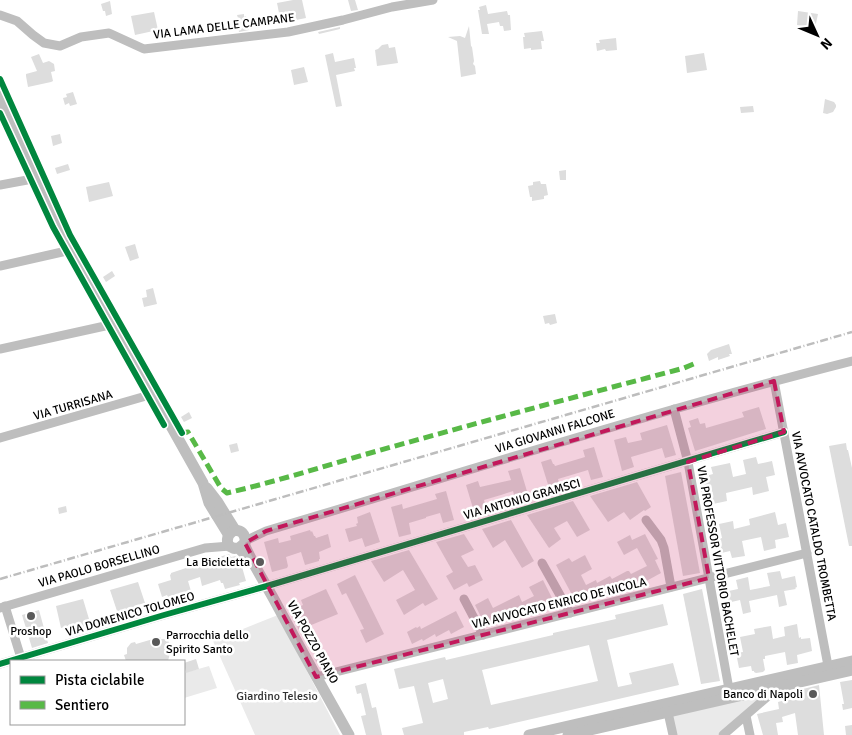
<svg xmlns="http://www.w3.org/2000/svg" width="852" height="735" font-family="Signika,sans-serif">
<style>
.green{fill:#eaeaea}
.building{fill:#ddd;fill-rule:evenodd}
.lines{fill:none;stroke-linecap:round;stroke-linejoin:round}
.minor{stroke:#bebebe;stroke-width:9}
.tertiary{stroke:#bebebe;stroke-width:11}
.rail{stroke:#bdbdbd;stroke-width:2.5;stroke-dasharray:8 2.5 1 2.5;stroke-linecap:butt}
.quiet{stroke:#58b947;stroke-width:5;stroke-dasharray:10 5;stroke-linecap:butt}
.cycleway-casing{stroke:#fff;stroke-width:9}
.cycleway{stroke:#00873e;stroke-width:6}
.marked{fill:#c2185b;fill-opacity:0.2;stroke:#c2185b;stroke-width:4;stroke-dasharray:10 6;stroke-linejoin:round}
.poi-dot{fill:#595959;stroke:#fff;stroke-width:2}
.labels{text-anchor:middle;stroke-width:5;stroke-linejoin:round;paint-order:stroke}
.street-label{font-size:12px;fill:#000;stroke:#fff}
.poi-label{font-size:12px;fill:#000;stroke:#fff;text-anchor:end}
.park-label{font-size:12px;fill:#303030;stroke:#fff}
</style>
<rect width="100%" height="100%" fill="#fff"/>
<!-- green -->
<g class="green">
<path d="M 278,615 L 340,735 L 255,735 L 213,641 Z"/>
<path d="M 209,666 L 217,688 L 184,698 L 184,673 Z"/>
<path d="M 765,692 L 763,697 L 718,735 L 676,735 L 671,714 Z"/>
</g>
<!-- building -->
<g class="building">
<path d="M 293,0 L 302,0 L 306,18 L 281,23 L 277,3 Z"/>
<path d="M 348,0 L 355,0 L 358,10 L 351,11 Z"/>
<path d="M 110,1 L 112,14 L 106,16 L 105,11 L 103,11 L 101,4 Z"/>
<path d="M 486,5 L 488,14 L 507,11 L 508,15 L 510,15 L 511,30 L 504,31 L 503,26 L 500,26 L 499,22 L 487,24 L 489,34 L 482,34 L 478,10 L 480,10 L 479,7 Z"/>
<path d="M 798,11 L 818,14 L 814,33 L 805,32 L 805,26 L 797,25 Z"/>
<path d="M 154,12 L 158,30 L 135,35 L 131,16 Z"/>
<path d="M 244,14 L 244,17 L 246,16 L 249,30 L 239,32 L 237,21 L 239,21 L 237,15 Z"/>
<path d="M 469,26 L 471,46 L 472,47 L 474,61 L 473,64 L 475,66 L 476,74 L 461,77 L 457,41 L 448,37 L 460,36 L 465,38 Z"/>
<path d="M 340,27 L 340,29 L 319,34 L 318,32 Z"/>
<path d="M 542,31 L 544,41 L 541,41 L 542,49 L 531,50 L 531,48 L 524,49 L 523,37 L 525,37 L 524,33 Z"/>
<path d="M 616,38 L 617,50 L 606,51 L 605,49 L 597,51 L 596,43 L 600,43 L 599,40 Z"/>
<path d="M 388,44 L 389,48 L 395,47 L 398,63 L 377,66 L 375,50 L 378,49 L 382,45 Z"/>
<path d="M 333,53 L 335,62 L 354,58 L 356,68 L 354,68 L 355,71 L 336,75 L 342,106 L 336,107 L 325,55 Z"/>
<path d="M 704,53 L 707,70 L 687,73 L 685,56 Z"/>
<path d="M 39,54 L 43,63 L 49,61 L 54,64 L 55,71 L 51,72 L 53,81 L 51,82 L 28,87 L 26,76 L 26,74 L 37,71 L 31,57 Z"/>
<path d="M 304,67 L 308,82 L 294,85 L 291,70 Z"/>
<path d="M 73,92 L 77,104 L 70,106 L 69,103 L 65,105 L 63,98 L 67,97 L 66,94 Z"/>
<path d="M 825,99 L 834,102 L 836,105 L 836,107 L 833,112 L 827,114 L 823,113 Z"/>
<path d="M 753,106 L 754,112 L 741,113 L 740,107 Z"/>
<path d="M 60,134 L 62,143 L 53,146 L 51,136 Z"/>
<path d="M 68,164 L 70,170 L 57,174 L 55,168 Z"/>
<path d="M 566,170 L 566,180 L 560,180 L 559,171 Z"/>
<path d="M 540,181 L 541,184 L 546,184 L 548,195 L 544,196 L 544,199 L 532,201 L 532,197 L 530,197 L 528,186 L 533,185 L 533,182 Z"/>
<path d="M 109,182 L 113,196 L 89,202 L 86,187 Z"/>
<path d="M 135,244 L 139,258 L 130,261 L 125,247 Z"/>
<path d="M 112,271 L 115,276 L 106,282 L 103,277 Z"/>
<path d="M 153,288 L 157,304 L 144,307 L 142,298 L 147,297 L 146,290 Z"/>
<path d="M 555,314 L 557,323 L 550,325 L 549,323 L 545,324 L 543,316 Z"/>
<path d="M 729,344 L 732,354 L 729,354 L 730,356 L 718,360 L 718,357 L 709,361 L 707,354 L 711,350 Z"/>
<path d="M 759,407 L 766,429 L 695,451 L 688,428 L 691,427 L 689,421 L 698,418 L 700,424 L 705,423 L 706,428 L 744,417 L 742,412 Z"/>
<path d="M 189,412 L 192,418 L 184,422 L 181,417 Z"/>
<path d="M 667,425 L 676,455 L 665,458 L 662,448 L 631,457 L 634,467 L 622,471 L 614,440 L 626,437 L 628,443 L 642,440 L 640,433 Z"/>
<path d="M 237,443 L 239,451 L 231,453 L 229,445 Z"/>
<path d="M 846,443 L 847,450 L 848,450 L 852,468 L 852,546 L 849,546 L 829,446 Z"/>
<path d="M 594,447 L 603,477 L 591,480 L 588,470 L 558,479 L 561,488 L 550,491 L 541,462 L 551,459 L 553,464 L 554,464 L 555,466 L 585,457 L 583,450 Z"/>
<path d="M 756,457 L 758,464 L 772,461 L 775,475 L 766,477 L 769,491 L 753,495 L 752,487 L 726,493 L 727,501 L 713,504 L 710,490 L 701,492 L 698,478 L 713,474 L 711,467 L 730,463 L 733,477 L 746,474 L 743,460 Z"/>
<path d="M 520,468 L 529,498 L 516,502 L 513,491 L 501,495 L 484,500 L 487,512 L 475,515 L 466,485 L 478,481 L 480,487 L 511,480 L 508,471 Z"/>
<path d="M 681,472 L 700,573 L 683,576 L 665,476 Z"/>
<path d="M 637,482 L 651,507 L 645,511 L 644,510 L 630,520 L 624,512 L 608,522 L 590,496 Z"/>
<path d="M 446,491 L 454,520 L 443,523 L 440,513 L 426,517 L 426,518 L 409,523 L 411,534 L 399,537 L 391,507 L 402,504 L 403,509 L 437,499 L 435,494 Z"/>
<path d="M 573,501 L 590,530 L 577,537 L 567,521 L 554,528 L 561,539 L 549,548 L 527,515 Z"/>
<path d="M 66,506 L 67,512 L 59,514 L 58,508 Z"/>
<path d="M 370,512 L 380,542 L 365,547 L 362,538 L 349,542 L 345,529 L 357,526 L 356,524 L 358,523 L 357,517 Z"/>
<path d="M 775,512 L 778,525 L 786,523 L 789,537 L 775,540 L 776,548 L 764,551 L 761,537 L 742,541 L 745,556 L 732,558 L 730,551 L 717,554 L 714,540 L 722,538 L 719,524 L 733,521 L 734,529 L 750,525 L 749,519 Z"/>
<path d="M 511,520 L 534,561 L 522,568 L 505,540 L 493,548 L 482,529 Z"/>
<path d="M 310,530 L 311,532 L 312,531 L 314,536 L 315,536 L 316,538 L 328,534 L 331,547 L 319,552 L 320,559 L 319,559 L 319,561 L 305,565 L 301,552 L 286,557 L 288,566 L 287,568 L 272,572 L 264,542 L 278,538 L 279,543 L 291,540 L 290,536 Z"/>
<path d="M 464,534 L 474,550 L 461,556 L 468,567 L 475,565 L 483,580 L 469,587 L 467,583 L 454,590 L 446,576 L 453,572 L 436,542 Z"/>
<path d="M 645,534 L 658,559 L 655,560 L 661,573 L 639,585 L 638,581 L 618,592 L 617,590 L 605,596 L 604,593 L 591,600 L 590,598 L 577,604 L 556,565 L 569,558 L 572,562 L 585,555 L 592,569 L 581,575 L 586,585 L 596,580 L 597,583 L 610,576 L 612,579 L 627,571 L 629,571 L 631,574 L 647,566 L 637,548 L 624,555 L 617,542 L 630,535 L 632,540 Z"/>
<path d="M 409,550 L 438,599 L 425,606 L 423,603 L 404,615 L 396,600 L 415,590 L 403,570 L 384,582 L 371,561 Z"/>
<path d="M 229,554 L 231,557 L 236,556 L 240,560 L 246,581 L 239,583 L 240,585 L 225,589 L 223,583 L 221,583 L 220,580 L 202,586 L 200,577 L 188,581 L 193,598 L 174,604 L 171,596 L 168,597 L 167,595 L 162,597 L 158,584 L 171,580 L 170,575 L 171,574 L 171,573 L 204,562 L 205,568 L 216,564 L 215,561 L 217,560 L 216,558 Z"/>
<path d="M 780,571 L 782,579 L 795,576 L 797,587 L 795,588 L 796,589 L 784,591 L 787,605 L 779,607 L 777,595 L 749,601 L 751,612 L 743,614 L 740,600 L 727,603 L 724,592 L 738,589 L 736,580 L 748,577 L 750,590 L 770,586 L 767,573 Z"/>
<path d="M 355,575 L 384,634 L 366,643 L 360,630 L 364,629 L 346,593 L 342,595 L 337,584 Z"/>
<path d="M 543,580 L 555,604 L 542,611 L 540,608 L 528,615 L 525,608 L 499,622 L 498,619 L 485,625 L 475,605 L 488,598 L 493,608 L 519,595 L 522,602 L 534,596 L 529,587 Z"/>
<path d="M 138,582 L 145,603 L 137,605 L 139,614 L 120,620 L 110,590 Z"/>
<path d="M 326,589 L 338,614 L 304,628 L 304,630 L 300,632 L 289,611 L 303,605 L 301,600 Z"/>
<path d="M 702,589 L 720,681 L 701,684 L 683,594 Z"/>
<path d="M 83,599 L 92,629 L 77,633 L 75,625 L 61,628 L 56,606 Z"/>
<path d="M 663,604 L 668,625 L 607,640 L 618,687 L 632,684 L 629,673 L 673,663 L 679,685 L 489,729 L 488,727 L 464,732 L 464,735 L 404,735 L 402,728 L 423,723 L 414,686 L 399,689 L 394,669 L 445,657 L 446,660 L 553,635 L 553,633 L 616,619 L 615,615 ZM 589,645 L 598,681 L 491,705 L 482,670 ZM 443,679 L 448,699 L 433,703 L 428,683 Z"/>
<path d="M 39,610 L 48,643 L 32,648 L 22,615 Z"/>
<path d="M 456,611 L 464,627 L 451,634 L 449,630 L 436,637 L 435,634 L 423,641 L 422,639 L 412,644 L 407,632 L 416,627 L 417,628 L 420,626 L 421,629 Z"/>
<path d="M 797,624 L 799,638 L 801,637 L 801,639 L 810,638 L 812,651 L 797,655 L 798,663 L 787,665 L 785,652 L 765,656 L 765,659 L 763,659 L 765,670 L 763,672 L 756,673 L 754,672 L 754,671 L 752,671 L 751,666 L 739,668 L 736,653 L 743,652 L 740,637 L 755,634 L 754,629 L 771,626 L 773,639 L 785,636 L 784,627 Z"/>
<path d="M 160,637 L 161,639 L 165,639 L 168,640 L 170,644 L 171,649 L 168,661 L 126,661 L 124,655 L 127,654 L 127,648 L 131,643 L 135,642 L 136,644 Z"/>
<path d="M 322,655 L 325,661 L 318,664 L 314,658 Z"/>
<path d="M 196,659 L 199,669 L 186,673 L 184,663 Z"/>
<path d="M 852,680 L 852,708 L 843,710 L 842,704 L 844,704 L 840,682 Z"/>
<path d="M 366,683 L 372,708 L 376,707 L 382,735 L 366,735 L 361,716 L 366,715 L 361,693 L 357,694 L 355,686 Z"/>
<path d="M 819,685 L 824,735 L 798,735 L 795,713 L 782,717 L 783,722 L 776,723 L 778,735 L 763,735 L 757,714 L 779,709 L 778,702 L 800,696 L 799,690 Z"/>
<path d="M 852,725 L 852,735 L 846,735 L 845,726 Z"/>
</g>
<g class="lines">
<!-- minor -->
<g class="minor">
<path d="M 0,15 L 17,21 L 33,35 L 44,43 L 60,46 L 81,37 L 109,33 L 144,49 L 288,32 L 343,20 L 392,7 L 433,0"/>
<path d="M 0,185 L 38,178"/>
<path d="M 0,266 L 71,250"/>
<path d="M 0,349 L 114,324"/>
<path d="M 774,381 L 829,671"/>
<path d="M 674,409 L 688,462 L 729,689"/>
<path d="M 0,438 L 153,394"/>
<path d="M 646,520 L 661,540 L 664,548 L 671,587"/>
<path d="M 245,541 L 266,531 C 461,473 655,411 852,361"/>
<path d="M 542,563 L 570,613"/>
<path d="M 464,599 L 483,635"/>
<path d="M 5,606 L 21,658"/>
<path d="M 0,608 L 205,548 L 230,546"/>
<path d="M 0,664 L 164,615 L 267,586 L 784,432"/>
<path d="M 316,677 L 807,553"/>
<path d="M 667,708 L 673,735"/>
<path d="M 746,716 L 750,735"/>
<path d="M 723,735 L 767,697 L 772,688"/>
</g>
<!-- tertiary -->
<g class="tertiary">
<path d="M 0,96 L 71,250 L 153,394 L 203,483 L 209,503 L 228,534"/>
<path d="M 207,488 L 217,501 L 235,530"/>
<path d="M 244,544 C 253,565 266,584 277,605 C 300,648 325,692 349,735"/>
<path d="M 239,548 L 245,543 C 246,534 241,529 233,531 C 227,535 224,545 233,548 C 235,549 236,548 238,548 C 241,550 245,555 247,557"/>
<path d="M 529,735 L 852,661"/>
<path d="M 568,735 L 852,670"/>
</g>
<!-- rail -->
<path class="rail" d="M 0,579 L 852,332"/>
<!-- quiet -->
<path class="quiet" d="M 180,433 L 188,432 L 221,488 L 227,493 C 287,479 346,459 406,443 C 498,417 591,393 684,368 L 696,363"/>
<!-- cycleway casing -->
<g class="cycleway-casing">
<g id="cycleway">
<path d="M 0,79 L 70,235 L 182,433"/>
<path d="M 0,113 L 53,227 L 164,425"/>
<path d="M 0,664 L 164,615 L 267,586 L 784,432"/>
</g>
</g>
<!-- cycleway -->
<use href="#cycleway" class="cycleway"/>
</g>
<!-- marked area -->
<path class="marked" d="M 774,381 L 784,432 L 688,462 L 709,578 L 316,677 L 245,543 L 266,531 Z"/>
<!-- markers -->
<g class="poi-dot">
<circle cx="260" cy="562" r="5"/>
<circle cx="31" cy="616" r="5"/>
<circle cx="156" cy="642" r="5"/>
<circle cx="813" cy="694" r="5"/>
</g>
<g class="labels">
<!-- street labels -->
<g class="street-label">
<text transform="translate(224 26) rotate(-7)" y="4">VIA LAMA DELLE CAMPANE</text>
<text transform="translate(73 405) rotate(-16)" y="4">VIA TURRISANA</text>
<text transform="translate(555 431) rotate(-17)" y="4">VIA GIOVANNI FALCONE</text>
<text transform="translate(522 499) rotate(-16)" y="4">VIA ANTONIO GRAMSCI</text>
<text transform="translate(814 526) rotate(79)" y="4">VIA AVVOCATO CATALDO TROMBETTA</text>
<text transform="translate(718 561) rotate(80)" y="4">VIA PROFESSOR VITTORIO BACHELET</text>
<text transform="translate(99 566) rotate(-16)" y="4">VIA PAOLO BORSELLINO</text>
<text transform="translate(559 603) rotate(-14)" y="4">VIA AVVOCATO ENRICO DE NICOLA</text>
<text transform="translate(130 614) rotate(-16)" y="4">VIA DOMENICO TOLOMEO</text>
<text transform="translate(313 642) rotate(61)" y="4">VIA POZZO PIANO</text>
</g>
<!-- poi labels -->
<g class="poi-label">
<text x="250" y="566">La Bicicletta</text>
<text x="31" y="635" text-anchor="middle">Proshop</text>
<text x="166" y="639" text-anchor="start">Parrocchia dello<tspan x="166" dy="14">Spirito Santo</tspan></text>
<text x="803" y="698">Banco di Napoli</text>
</g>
<!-- park labels -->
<g class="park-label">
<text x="277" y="700">Giardino Telesio</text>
</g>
</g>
<!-- legend -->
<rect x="10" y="660" width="175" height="65" fill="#ffffff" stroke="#999999"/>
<rect x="20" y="676" width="25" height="8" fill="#00873e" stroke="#999999"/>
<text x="55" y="685" font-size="15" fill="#000000">Pista ciclabile</text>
<rect x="20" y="701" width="25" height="8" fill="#58b947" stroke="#999999"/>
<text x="55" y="710" font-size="15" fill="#000000">Sentiero</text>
<!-- north arrow -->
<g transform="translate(817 35) rotate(134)" stroke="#ffffff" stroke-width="4" paint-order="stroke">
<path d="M0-4L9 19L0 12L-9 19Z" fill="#000000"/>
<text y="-8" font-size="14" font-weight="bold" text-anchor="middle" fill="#000000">N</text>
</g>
</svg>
